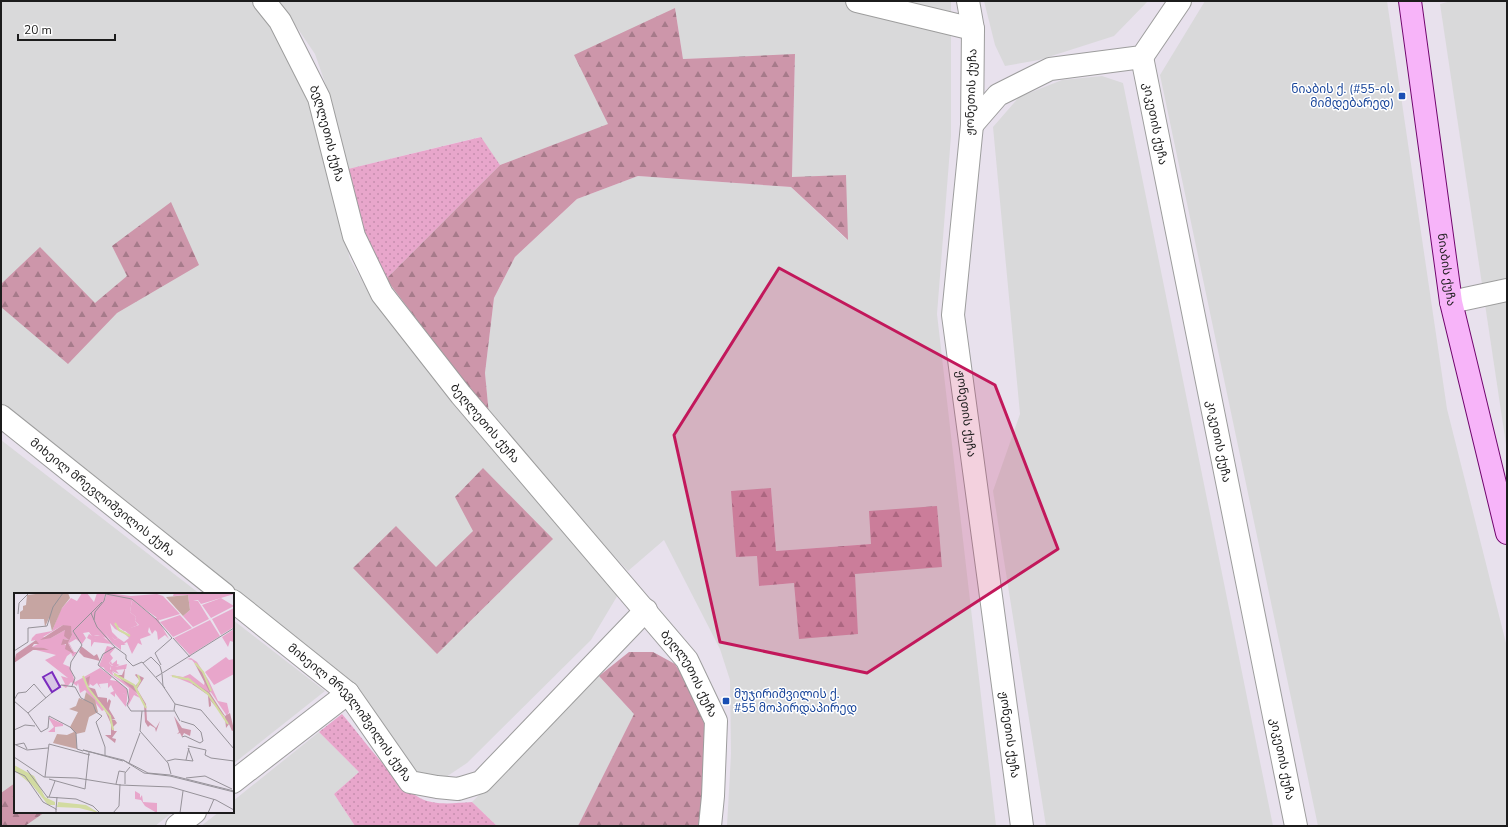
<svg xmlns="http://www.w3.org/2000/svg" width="1508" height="827" font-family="'Nunito Sans','Noto Sans Georgian',sans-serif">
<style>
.residential{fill:#d9d9da;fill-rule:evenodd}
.grass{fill:url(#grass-dots)}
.forest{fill:url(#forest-firs)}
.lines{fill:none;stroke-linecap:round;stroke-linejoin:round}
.street-casing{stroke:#9d9d9d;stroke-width:24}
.secondary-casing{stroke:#70056d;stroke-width:24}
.street{stroke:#fff;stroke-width:22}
.secondary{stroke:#f7b4f9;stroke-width:22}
.marked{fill:#c2185b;fill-opacity:0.2;stroke:#c2185b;stroke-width:3;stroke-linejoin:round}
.transit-dot{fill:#1a4fb4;stroke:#fff;stroke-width:1.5}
.labels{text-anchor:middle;stroke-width:3;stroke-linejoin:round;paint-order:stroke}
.transit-label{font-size:12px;fill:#164399;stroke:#fff;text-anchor:end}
.street-label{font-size:12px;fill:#1c1c1c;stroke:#fff}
.inset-river{fill:none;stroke:#d2dba1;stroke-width:2}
.inset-road{fill:none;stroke:#969299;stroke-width:1}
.view{fill:#7b2cbf;fill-opacity:0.15;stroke:#7b2cbf;stroke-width:2}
.inset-edge{fill:none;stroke:#1c1c1c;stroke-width:2}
</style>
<defs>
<pattern id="grass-dots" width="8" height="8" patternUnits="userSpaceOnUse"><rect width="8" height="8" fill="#e8a6cb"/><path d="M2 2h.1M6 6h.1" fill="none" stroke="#c68eae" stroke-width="1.8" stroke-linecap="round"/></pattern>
<pattern id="forest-firs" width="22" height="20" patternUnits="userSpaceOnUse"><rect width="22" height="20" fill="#cd96aa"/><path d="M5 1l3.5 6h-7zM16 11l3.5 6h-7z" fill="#a67a8a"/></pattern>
</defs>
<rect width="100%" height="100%" fill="#e8e1ed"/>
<!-- residential -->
<g class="residential">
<path d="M 1,1 L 252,1 L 280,40 L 309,102 L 350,259 L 372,299 L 619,593 L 591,640 L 467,763 L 440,781 L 414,774 L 329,664 L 1,415 Z"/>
<path d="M 279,1 L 951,1 L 951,136 L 937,314 L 996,826 L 727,826 L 731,754 L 730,680 L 720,649 L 664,540 L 628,571 L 569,508 L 489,415 L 485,373 L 494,298 L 515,257 L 577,199 L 638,176 L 791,187 L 847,240 L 792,178 L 795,55 L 683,59 L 675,8 L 609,124 L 500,165 L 480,137 L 348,169 L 331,100 L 315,54 ZM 771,488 L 776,551 L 871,544 L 854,574 L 858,634 L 794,583 L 759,586 L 757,556 L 736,557 Z"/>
<path d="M 984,1 L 1148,1 L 1114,36 L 1039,60 L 1005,66 L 995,45 Z"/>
<path d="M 1205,1 L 1387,1 L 1447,409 L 1507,647 L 1507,826 L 1318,826 L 1160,75 Z"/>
<path d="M 1451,1 L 1507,1 L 1507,451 L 1440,4 Z"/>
<path d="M 1102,76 L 1123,83 L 1273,826 L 1046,826 L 993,491 L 1020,414 L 993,127 L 1019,97 L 1062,80 Z"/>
<path d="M 1,440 L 200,594 L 15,594 L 15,812 L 173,812 L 155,826 L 1,826 Z"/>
<path d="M 233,620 L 325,691 L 233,764 Z"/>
<path d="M 599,676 L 634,714 L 578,826 L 497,826 L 472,802 Z"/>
<path d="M 319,732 L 359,772 L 334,794 L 355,826 L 201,826 L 219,812 L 233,812 L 233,801 Z"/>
</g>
<!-- grass -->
<g class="grass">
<path d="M 481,137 L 500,165 L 386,279 L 364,237 L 348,169 Z"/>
<path d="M 342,714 C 360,735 397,786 420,798 C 435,806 455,803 472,802 L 497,826 L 355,826 L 334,794 L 359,772 L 319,732 Z"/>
</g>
<!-- forest -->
<g class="forest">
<path d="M 675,8 L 683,59 L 795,54 L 792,177 L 846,175 L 848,240 L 791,187 L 638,176 L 577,199 L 515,257 L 494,298 L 485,373 L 489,415 L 386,279 L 500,165 L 608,124 L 574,55 Z"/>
<path d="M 171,202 L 199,265 L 117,313 L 68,364 L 1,307 L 1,284 L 40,247 L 95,303 L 127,276 L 112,246 Z"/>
<path d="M 483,468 L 553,539 L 437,654 L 353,568 L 396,526 L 436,567 L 473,531 L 455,497 Z"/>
<path d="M 771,488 L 776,551 L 871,544 L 869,511 L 937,506 L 942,567 L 855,574 L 858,634 L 799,639 L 794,583 L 759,586 L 757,556 L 736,557 L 731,491 Z"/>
<path d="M 629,652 L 653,652 L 675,664 L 692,690 L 705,723 L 702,826 L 578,826 L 634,714 L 599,676 Z"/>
<path d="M 15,783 L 15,812 L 45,812 L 25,826 L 1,826 L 1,793 Z"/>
</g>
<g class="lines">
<!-- street casing -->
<g class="street-casing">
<g id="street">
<path id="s1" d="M 264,1 L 280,21 L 319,98 L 354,236 L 382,294 L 461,395 L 687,660 L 716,721 L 713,796 L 710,826"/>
<path d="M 857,1 L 973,29"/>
<path id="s2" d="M 968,1 L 973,29 L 972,125 L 953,315 L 1022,826"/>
<path id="s3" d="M 1142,57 L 1296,826"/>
<path d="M 972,125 L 998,95 L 1050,69 L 1142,57 L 1180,1"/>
<path d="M 1451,302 L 1507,290"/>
<path id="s4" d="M 1,416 L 224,594"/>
<path id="s5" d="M 233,601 L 348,693 L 410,782 L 437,787 L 458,789 L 481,782 L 646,610"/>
<path d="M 233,782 L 348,693"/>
<path d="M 177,826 L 195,812"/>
</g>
</g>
<!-- secondary casing -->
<g class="secondary-casing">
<g id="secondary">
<path id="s6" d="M 1410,1 L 1451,302 L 1507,533"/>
</g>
</g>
<!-- street -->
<use href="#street" class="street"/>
<!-- secondary -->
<use href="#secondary" class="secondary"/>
</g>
<!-- marked area -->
<path class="marked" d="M 779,268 L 995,385 L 1058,549 L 867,673 L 720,642 L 674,435 Z"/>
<!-- markers -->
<g class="transit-dot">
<rect x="1398" y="92" width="8" height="8" rx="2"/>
<rect x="722" y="697" width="8" height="8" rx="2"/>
</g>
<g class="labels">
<!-- transit labels -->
<g class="transit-label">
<text x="1394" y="93">ნიაბის ქ. (#55-ის<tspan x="1394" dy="14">მიმდებარედ)</tspan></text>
<text x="734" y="698" text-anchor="start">მუჯირიშვილის ქ.<tspan x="734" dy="14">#55 მოპირდაპირედ</tspan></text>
</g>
<!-- street labels -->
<g class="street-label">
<text transform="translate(971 92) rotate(-88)" y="4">ჟონეთის ქუჩა</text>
<text dy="4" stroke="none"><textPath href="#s3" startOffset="68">კიკეთის ქუჩა</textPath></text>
<text dy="4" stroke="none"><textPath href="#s1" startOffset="148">ბეღლეთის ქუჩა</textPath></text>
<text dy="4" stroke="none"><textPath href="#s6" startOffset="271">ნიაბის ქუჩა</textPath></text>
<text dy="4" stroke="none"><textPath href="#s2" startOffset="415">ჟონეთის ქუჩა</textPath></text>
<text dy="4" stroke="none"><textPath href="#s1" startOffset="484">ბეღლეთის ქუჩა</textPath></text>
<text dy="4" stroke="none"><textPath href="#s3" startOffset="392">კიკეთის ქუჩა</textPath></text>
<text dy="4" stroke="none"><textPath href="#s4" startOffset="130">მიხეილ მრევლიშვილის ქუჩა</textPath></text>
<text dy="4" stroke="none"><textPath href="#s1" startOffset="808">ბეღლეთის ქუჩა</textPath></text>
<text dy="4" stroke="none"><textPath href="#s5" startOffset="163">მიხეილ მრევლიშვილის ქუჩა</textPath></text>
<text dy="4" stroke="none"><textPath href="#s2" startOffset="739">ჟონეთის ქუჩა</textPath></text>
<text dy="4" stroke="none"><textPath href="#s3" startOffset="716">კიკეთის ქუჩა</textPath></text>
</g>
</g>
<!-- overview -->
<g transform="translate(14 593)">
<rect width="220" height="220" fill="#e8e1ed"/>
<path d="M 68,0 L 73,0 L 80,9 L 83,0 L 91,1 L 90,9 L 93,0 L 117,3 L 143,1 L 149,3 L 166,21 L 146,27 L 118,7 L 116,19 L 122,24 L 121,28 L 124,32 L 110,38 L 100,31 L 109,40 L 101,36 L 96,30 L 98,39 L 104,45 L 101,47 L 98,44 L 100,48 L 98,50 L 91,40 L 100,55 L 92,45 L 83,42 L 80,42 L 83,46 L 79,45 L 75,39 L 69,40 L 72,45 L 68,51 L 62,46 L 55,50 L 60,59 L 63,59 L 59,64 L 57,60 L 53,63 L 49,71 L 56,74 L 61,89 L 86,75 L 98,84 L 96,87 L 103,88 L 113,96 L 113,110 L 111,101 L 100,98 L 97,92 L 94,95 L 94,90 L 85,91 L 87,96 L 83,90 L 79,93 L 76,91 L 75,94 L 72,90 L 73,94 L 89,113 L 90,117 L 88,118 L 71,97 L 66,100 L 64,90 L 63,93 L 57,89 L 52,95 L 47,92 L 51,91 L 47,83 L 54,85 L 31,67 L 42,62 L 22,57 L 27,55 L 18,54 L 24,51 L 22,47 L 17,48 L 18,45 L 22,41 L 38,38 L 47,16 L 57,5 L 63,8 ZM 49,32 L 57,35 L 58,42 L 54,50 L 59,58 L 49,50 L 50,46 L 55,47 L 51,37 L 37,45 L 29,44 ZM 160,0 L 220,0 L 220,1 L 187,11 L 184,7 L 179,7 L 184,8 L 195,26 L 179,34 L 169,23 L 176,17 L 174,2 L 159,3 ZM 207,5 L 220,13 L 197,25 L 188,12 ZM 220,15 L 220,34 L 207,42 L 198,26 ZM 166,22 L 178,35 L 159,44 L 146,29 ZM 196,27 L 206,43 L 176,62 L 160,45 ZM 220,36 L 220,49 L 216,48 L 214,54 L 208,44 ZM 212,64 L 215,67 L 220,66 L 220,81 L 200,92 L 191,79 ZM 177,65 L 183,69 L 195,88 L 204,108 L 213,110 L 215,119 L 213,123 L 196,98 L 194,100 L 181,90 L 178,91 L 156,82 L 169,84 L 176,81 L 190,92 L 191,87 L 196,97 L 190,82 L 178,67 L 173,66 ZM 103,67 L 103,71 L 106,72 L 101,74 L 113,71 L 112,76 L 102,77 L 105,81 L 98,78 L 99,82 L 117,93 L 126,105 L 120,102 L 114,113 L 115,95 L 90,76 L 92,73 L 97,77 L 97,73 L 99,73 L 95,70 L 97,68 L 98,71 ZM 121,198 L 126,201 L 126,205 L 128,202 L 129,209 L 143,210 L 143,220 L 131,213 L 127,207 L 121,206 Z" fill="#e8a6cb" fill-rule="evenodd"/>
<path d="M 49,32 L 57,33 L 58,42 L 54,50 L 60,61 L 51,56 L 52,51 L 47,52 L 49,46 L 55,47 L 50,43 L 51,37 L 37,45 L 26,47 ZM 22,47 L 25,51 L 20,51 L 18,54 L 30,55 L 35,57 L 19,57 L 0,70 L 2,61 ZM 67,53 L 80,63 L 83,61 L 86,68 L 70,64 L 65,59 ZM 181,71 L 188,78 L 196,95 L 197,97 L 196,100 L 205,114 L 211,123 L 216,120 L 220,137 L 218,138 L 215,131 L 212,135 L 211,124 L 196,107 L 197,110 L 197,113 L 195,114 L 194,102 L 178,91 L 181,90 L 196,100 ZM 94,75 L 103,82 L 108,82 L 111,75 L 110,86 L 121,93 L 126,88 L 121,82 L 122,81 L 130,85 L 123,96 L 132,111 L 133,127 L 142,135 L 146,128 L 142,139 L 141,135 L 136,132 L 134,134 L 131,129 L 130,111 L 124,101 ZM 76,83 L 74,94 L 81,96 L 84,104 L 93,105 L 93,110 L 95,106 L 97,108 L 95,116 L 101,126 L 97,127 L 101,127 L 103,130 L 99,134 L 100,138 L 103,138 L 98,145 L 102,146 L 101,150 L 91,142 L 97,142 L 97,131 L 89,113 L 73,94 L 72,85 ZM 160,123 L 168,135 L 177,137 L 176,143 L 170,140 L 168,144 L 166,140 L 163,141 L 165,139 Z" fill="#cd96aa"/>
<path d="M 30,0 L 54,0 L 56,5 L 48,15 L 38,38 L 35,25 L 31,34 L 30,26 L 6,26 L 6,19 L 9,17 L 9,13 L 12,12 L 13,2 ZM 174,2 L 176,17 L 169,23 L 152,4 ZM 72,99 L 81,107 L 84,119 L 75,124 L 71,139 L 62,141 L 63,156 L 39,150 L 43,141 L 53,142 L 60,139 L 56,134 L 64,119 L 55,116 L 62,113 L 65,105 L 70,107 Z" fill="#c6a5a2"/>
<path d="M 118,7 L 141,25 L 146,24 L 145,28 L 155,46 L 151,42 L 144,47 L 143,39 L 141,37 L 138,41 L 135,34 L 134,39 L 137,42 L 126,46 L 128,52 L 124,50 L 118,61 L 113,49 L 110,51 L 112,52 L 107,52 L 107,57 L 98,50 L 98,44 L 101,47 L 104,45 L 110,49 L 115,45 L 110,40 L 116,42 L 110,37 L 125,32 L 121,28 L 122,24 L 116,19 ZM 75,41 L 82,46 L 78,42 L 88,43 L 98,51 L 80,49 L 77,54 L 77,47 L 73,45 ZM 93,53 L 101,55 L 96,61 L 99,65 L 95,70 L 99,74 L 97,73 L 96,77 L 85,73 ZM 102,97 L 111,101 L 113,105 L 112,114 L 101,100 L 101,104 L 96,100 ZM 34,124 L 49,131 L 49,133 L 41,134 L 41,139 L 34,139 L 40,134 Z" fill="#e8a6cb"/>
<path d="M 0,172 L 20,183 L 31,204 L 41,209 L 41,212 L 34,212 L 19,193 L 0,177 ZM 44,209 L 72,212 L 85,220 L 65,215 L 43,214 Z" fill="#d2dba1"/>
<path class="inset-river" d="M 101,30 L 105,37 L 116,43M 181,70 L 189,79 L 197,98M 100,81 L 120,92 L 132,115M 69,83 L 74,95 L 96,123 L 99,137M 158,83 L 177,87M 173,85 L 194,101 L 214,131M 122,95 L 126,88 L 124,82"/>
<path class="inset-road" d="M 92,1 L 118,6 L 142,26 L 158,45M 88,9 L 77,20 L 83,34 L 101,54 L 112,62 L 112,66 L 119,73 L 128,69 L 151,95M 4,21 L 5,10 L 15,0M 80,27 L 81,19 L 90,8 L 92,0M 159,45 L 176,64M 101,54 L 89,61 L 84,72 L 113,96 L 115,107 L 113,112 L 117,118 L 160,118M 0,58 L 14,49 L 14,35 L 33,33 L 39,14 L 49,0M 129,70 L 137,64 L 146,73 L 148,80M 147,72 L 141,60 L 158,45M 148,81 L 149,93 L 161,111 L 187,117 L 220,156M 142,84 L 220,35M 58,93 L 61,85 L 56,76 L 57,69 L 68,52 L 59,38 L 78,19M 0,107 L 4,100 L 12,99 L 20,91 L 32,105M 0,108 L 14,120 L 27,139 L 34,135 L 35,123 L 56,134 L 62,140 L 63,156 L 69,158M 161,111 L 160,117 L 166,128M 14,120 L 47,92 L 61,94 L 67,105 L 79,111 L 82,119 L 88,123 L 82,129 L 91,154 L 91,162M 167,128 L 180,132 L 187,139 L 189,148 L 186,150 L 171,143 L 168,144M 0,137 L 11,132 L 21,133M 126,138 L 154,170 L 157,181M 126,138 L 128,118M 0,152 L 10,150 L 13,156M 2,152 L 13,157 L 34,155M 174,153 L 192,157 L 191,162 L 197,165 L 220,168M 0,164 L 30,184 L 63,185 L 106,192 L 157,194 L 202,207 L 220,217M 172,167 L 175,155M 109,168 L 69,157 L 109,167M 153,168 L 161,166 L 179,168 L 174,155M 115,170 L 126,140M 13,177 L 34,205M 0,178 L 11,183 L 29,209 L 42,216 L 42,220M 31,184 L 35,151 L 76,162M 172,185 L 191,183 L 218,196M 35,186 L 71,196 L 75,159M 102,191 L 105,178 L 111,179M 111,191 L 111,180 L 116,174M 220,198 L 156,182 L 134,180 L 109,167 L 130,180 L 156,183 L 220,199M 33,204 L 62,206 L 79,213 L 86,220M 35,204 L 41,188M 42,217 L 43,204M 99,220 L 105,213 L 106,191M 166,220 L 169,198M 194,220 L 200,206"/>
<path class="view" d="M 38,79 L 46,94 L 38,99 L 29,84 Z"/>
<rect width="220" height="220" class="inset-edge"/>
</g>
<!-- border -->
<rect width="1508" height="827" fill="none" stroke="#1c1c1c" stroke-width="4"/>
<!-- scale -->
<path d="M18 34v6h97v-6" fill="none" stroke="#1c1c1c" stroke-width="2"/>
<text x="24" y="34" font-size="12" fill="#1c1c1c" stroke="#ffffff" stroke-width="3" paint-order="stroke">20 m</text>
</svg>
